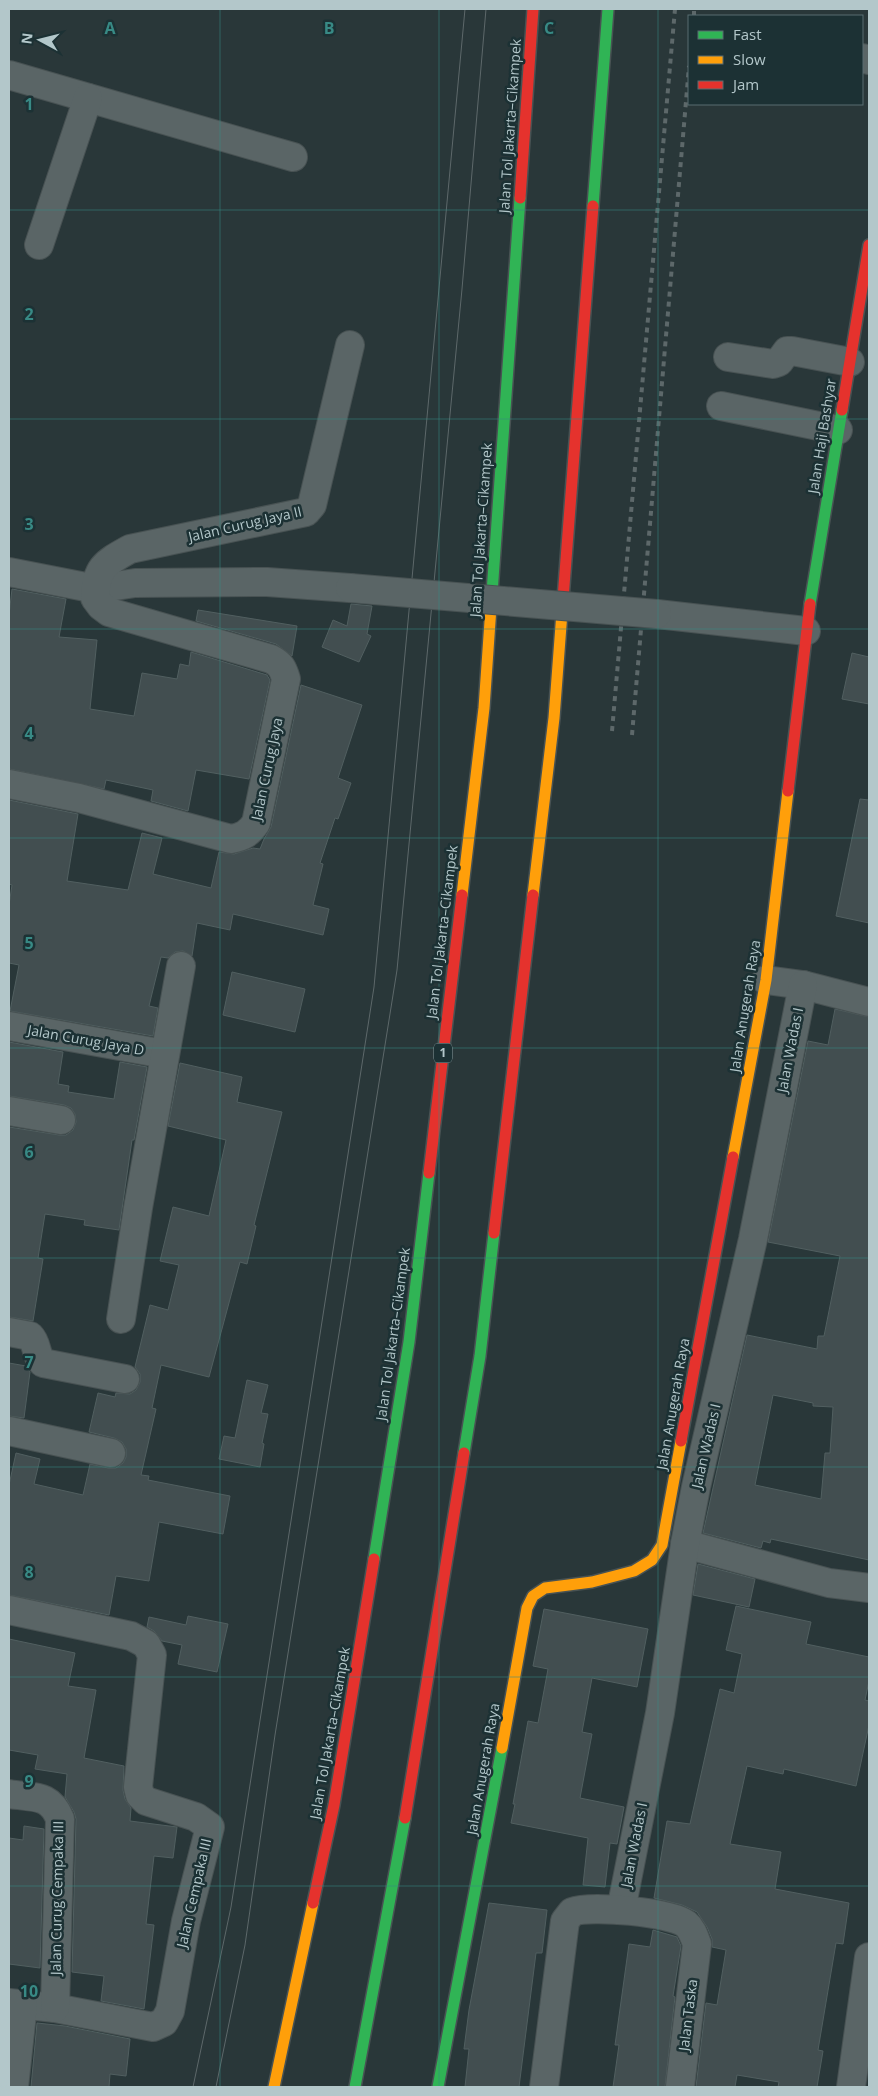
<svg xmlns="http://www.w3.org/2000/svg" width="878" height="2096" font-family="'Open Sans',sans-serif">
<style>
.building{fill:#424e50;stroke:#515f60;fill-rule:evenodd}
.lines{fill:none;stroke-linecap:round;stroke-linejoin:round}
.street-casing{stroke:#485253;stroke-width:30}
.fast-casing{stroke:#485253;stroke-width:14}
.slow-casing{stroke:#485253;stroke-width:14}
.jam-casing{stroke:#485253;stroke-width:14}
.street{stroke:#5a6566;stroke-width:28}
.fast{stroke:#30b455;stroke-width:11}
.slow{stroke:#ff9f0a;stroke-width:11}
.jam{stroke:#e5322d;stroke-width:11}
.tram{stroke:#5d686a;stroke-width:1}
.rail{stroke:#5d686a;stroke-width:4;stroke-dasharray:5 5;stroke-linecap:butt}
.street-bridge-casing{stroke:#485253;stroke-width:30;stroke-linecap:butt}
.street-bridge{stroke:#5a6566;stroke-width:28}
.grid{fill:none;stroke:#388a85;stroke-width:1;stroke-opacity:0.55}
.labels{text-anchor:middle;stroke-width:5;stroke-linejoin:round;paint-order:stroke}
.shield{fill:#1c3134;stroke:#869a9d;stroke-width:1}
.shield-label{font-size:12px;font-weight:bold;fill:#b3c7ca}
.street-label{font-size:14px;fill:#b3c7ca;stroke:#1c3134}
.grid-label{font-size:16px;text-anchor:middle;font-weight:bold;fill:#388a85;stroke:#1c3134;stroke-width:5;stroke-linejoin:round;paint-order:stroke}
</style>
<rect width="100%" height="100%" fill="#293739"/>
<!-- building -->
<g class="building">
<path d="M 12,589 L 66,599 L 59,637 L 97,640 L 90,709 L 134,716 L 142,673 L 177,679 L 180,664 L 189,666 L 191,652 L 267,675 L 270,680 L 249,779 L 196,770 L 188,811 L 151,801 L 153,790 L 106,780 L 104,789 L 9,769 L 9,615 Z"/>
<path d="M 351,604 L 372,606 L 367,634 L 371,636 L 359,662 L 322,647 L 333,620 L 347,626 Z"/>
<path d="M 198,610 L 297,626 L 292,656 L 276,644 L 196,621 Z"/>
<path d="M 852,653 L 869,657 L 869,704 L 842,699 Z"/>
<path d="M 301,685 L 362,705 L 338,778 L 351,783 L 338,819 L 335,818 L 320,863 L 323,864 L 313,905 L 329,909 L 323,935 L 233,914 L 230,930 L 197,923 L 192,956 L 183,951 L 175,952 L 168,958 L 161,957 L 149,1006 L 158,1008 L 153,1036 L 10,1011 L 19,965 L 9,963 L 9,905 L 12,885 L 9,884 L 9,800 L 78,814 L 67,881 L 128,890 L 142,833 L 162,838 L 153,874 L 211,888 L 219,852 L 234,854 L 253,848 L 260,849 L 264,839 L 271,827 Z"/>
<path d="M 860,799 L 869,800 L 869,923 L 836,916 Z"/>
<path d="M 232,972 L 305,989 L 295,1032 L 223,1015 Z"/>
<path d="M 835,1009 L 869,1017 L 869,1560 L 771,1539 L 770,1543 L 763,1541 L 761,1548 L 703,1533 L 747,1335 L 817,1349 L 818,1336 L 824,1336 L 840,1256 L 768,1242 L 808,1041 L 828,1045 ZM 773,1395 L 813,1403 L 813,1406 L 833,1407 L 830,1453 L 825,1453 L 821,1499 L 755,1485 Z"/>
<path d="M 9,1042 L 63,1052 L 58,1084 L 69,1086 L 68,1092 L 114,1099 L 120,1062 L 147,1067 L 134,1140 L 132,1140 L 119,1230 L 84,1225 L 85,1220 L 45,1214 L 38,1258 L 43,1259 L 33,1321 L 9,1317 L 9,1127 L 59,1135 L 66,1135 L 73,1130 L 76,1122 L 75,1114 L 71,1108 L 64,1105 L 9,1096 Z"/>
<path d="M 180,1063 L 242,1077 L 237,1102 L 282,1112 L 254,1225 L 256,1226 L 247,1264 L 240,1262 L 209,1377 L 161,1365 L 152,1408 L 156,1409 L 141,1475 L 149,1476 L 148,1480 L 230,1496 L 223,1534 L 159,1522 L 149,1581 L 116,1576 L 109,1615 L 9,1595 L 9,1485 L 16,1453 L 40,1459 L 34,1484 L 83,1495 L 90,1464 L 108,1468 L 116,1468 L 123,1463 L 126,1457 L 126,1449 L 122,1442 L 114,1438 L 89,1432 L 98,1393 L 115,1397 L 116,1393 L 130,1394 L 136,1390 L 140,1382 L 140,1374 L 135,1367 L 150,1305 L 168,1310 L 179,1265 L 160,1261 L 173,1207 L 209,1216 L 226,1140 L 168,1126 Z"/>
<path d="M 9,1363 L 26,1366 L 30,1372 L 24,1418 L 9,1416 Z"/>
<path d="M 247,1380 L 268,1385 L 261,1413 L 268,1414 L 262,1443 L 264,1444 L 260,1467 L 219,1459 L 224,1436 L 235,1438 Z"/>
<path d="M 698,1564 L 755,1579 L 749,1607 L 693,1595 Z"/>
<path d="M 736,1606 L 811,1622 L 806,1644 L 869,1657 L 869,1681 L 865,1700 L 869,1701 L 869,1725 L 856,1786 L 784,1769 L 783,1774 L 747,1766 L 730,1844 L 781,1852 L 775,1889 L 849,1903 L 843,1944 L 836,1943 L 818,2050 L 823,2051 L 817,2087 L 778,2087 L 779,2082 L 737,2075 L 735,2087 L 696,2087 L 706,2003 L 717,2005 L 726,1950 L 712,1947 L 712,1939 L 707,1927 L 697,1912 L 682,1905 L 654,1898 L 667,1821 L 690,1824 L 720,1689 L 734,1693 L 742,1654 L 726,1650 Z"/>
<path d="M 544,1609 L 648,1629 L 637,1687 L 592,1678 L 582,1732 L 592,1734 L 580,1798 L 624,1807 L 617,1844 L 610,1843 L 605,1887 L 583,1885 L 588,1838 L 511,1823 L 515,1804 L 513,1804 L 528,1721 L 538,1723 L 548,1669 L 533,1666 Z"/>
<path d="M 188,1616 L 228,1624 L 217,1672 L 178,1664 L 182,1645 L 162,1641 L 154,1631 L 147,1627 L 149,1617 L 186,1625 Z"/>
<path d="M 9,1639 L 75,1653 L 68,1686 L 96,1690 L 84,1758 L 124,1766 L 123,1790 L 125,1799 L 131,1808 L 130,1821 L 177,1827 L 173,1858 L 154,1856 L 146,1924 L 154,1925 L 144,2009 L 101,2001 L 104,1976 L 72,1972 L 76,1819 L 74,1812 L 65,1797 L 67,1774 L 35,1769 L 38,1755 L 9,1750 Z"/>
<path d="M 24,1826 L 44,1829 L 40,1968 L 9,1964 L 9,1838 L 23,1840 Z"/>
<path d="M 489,1903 L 547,1910 L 542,1953 L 536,1953 L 519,2087 L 465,2087 L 469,2049 L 464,2049 L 469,2010 Z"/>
<path d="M 653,1930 L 677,1937 L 681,1946 L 673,1996 L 675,1997 L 665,2087 L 613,2087 L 619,2045 L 615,2045 L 629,1944 L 650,1947 Z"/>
<path d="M 37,2023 L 65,2026 L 130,2039 L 126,2076 L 110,2074 L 109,2087 L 31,2087 Z"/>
</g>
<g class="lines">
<!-- street casing -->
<g class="street-casing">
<g id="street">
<path d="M 862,58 L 869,60"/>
<path d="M 9,75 L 293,157"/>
<path d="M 39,245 L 88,98"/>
<path d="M 728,357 L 773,364 L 779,362 L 787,351 L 792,351 L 850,362"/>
<path d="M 721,406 L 838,430"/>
<path d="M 9,572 L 96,589 L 135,583 L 267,582 L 350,588"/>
<path d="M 657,614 L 806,631"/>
<path d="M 9,784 L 79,798 L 231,839 C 243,837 249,833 256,823 L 286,679 C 283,669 281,664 271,659 L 109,612 L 101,606 L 95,598 C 96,567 105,563 130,549 L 306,512 L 312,505 L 350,345"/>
<path d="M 766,980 L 803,985 L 869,1002"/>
<path d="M 9,1026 L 164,1054"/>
<path d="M 9,1111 L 61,1120"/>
<path d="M 121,1319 L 138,1208 L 181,966"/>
<path d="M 9,1332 L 30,1336 C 38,1344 35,1355 43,1363 L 125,1379"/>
<path d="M 9,1431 L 111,1453"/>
<path d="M 685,1544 L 829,1583 L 869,1588"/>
<path d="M 9,1610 L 131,1636 L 146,1644 L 152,1655 L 138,1787 L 140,1795 L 146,1801 L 196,1817 L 210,1827 L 186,1921 L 170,2011 L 164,2022 L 153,2027 L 55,2008 L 9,2003"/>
<path d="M 9,1794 C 33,1798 50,1793 60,1819 L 55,2008"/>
<path d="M 621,1910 L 660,1713 L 685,1544 L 696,1487 L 753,1239 L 803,985"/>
<path d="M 14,2087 L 23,2005"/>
<path d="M 544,2087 L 565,1921 L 572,1912 C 590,1905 671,1912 686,1924 C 692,1929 694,1936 697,1944 L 680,2087"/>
<path d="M 851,2087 L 869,1957"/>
</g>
</g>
<!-- fast casing -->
<g class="fast-casing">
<g id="fast">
<path d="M 593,206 L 608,9"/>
<path d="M 810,604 L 842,410"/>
<path d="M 491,607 L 520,198"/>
<path d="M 464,1453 L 480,1356 L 494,1233"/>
<path d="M 374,1559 L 409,1342 L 429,1173"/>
<path d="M 355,2087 L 405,1818"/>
<path d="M 438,2087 L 502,1748"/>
</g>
</g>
<!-- slow casing -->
<g class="slow-casing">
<g id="slow">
<path d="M 462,895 L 484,708 L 491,607"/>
<path d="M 533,895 L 554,718 L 562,612"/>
<path d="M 733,1157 L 766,980 L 788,791"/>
<path d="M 502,1748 L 527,1608 L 533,1596 L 545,1588 L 592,1582 L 634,1571 L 652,1560 L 662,1545 L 681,1441"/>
<path d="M 274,2087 L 313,1903"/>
</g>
</g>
<!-- jam casing -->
<g class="jam-casing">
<g id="jam">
<path d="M 520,198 L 533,9"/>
<path d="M 842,410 L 869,245"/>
<path d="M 562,612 L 593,206"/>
<path d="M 788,791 L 810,604"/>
<path d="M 429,1173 L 462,895"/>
<path d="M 494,1233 L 533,895"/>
<path d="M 681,1441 L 733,1157"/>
<path d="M 405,1818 L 464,1453"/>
<path d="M 313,1903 L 334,1805 L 374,1559"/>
</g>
</g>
<!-- street -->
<use href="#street" class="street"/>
<!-- fast -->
<use href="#fast" class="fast"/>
<!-- slow -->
<use href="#slow" class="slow"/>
<!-- jam -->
<use href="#jam" class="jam"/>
<!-- tram -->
<g class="tram">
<path d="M 193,2087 L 231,1907 L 374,987 L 465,9"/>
<path d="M 216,2087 L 245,1945 L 275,1735 L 397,970 L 462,289 L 486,9"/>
</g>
<!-- rail -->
<g class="rail">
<path d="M 694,16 L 694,9"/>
<path d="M 612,731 L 675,9"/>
<path d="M 632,735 L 689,66"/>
</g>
<!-- street-bridge casing -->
<g class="street-bridge-casing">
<path id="street-bridge" d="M 350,588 L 657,614"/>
</g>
<!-- street-bridge -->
<use href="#street-bridge" class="street-bridge"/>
</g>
<!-- grid -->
<path class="grid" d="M 220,9 L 220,2087M 439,9 L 439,2087M 658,9 L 658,2087M 9,210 L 869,210M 9,419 L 869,419M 9,629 L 869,629M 9,838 L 869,838M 9,1048 L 869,1048M 9,1258 L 869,1258M 9,1467 L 869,1467M 9,1677 L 869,1677M 9,1886 L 869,1886"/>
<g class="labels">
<!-- shield labels -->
<rect class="shield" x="434" y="1043.5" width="18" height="19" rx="4"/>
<g class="shield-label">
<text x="443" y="1057">1</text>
</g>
<!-- street labels -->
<g class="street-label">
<text transform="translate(510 126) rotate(-86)" y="5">Jalan Tol Jakarta–Cikampek</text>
<text transform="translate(822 436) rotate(-81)" y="5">Jalan Haji Bashyar</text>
<text transform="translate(245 524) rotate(-13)" y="5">Jalan Curug Jaya II</text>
<text transform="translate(481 530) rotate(-86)" y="5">Jalan Tol Jakarta–Cikampek</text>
<text transform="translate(267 769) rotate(-78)" y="5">Jalan Curug Jaya</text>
<text transform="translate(442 932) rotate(-83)" y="5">Jalan Tol Jakarta–Cikampek</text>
<text transform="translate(745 1006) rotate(-81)" y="5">Jalan Anugerah Raya</text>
<text transform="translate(86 1040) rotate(10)" y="5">Jalan Curug Jaya D</text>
<text transform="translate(790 1050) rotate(-79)" y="5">Jalan Wadas I</text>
<text transform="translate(393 1334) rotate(-82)" y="5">Jalan Tol Jakarta–Cikampek</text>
<text transform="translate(673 1404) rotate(-80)" y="5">Jalan Anugerah Raya</text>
<text transform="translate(706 1446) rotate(-77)" y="5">Jalan Wadas I</text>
<text transform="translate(330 1733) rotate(-80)" y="5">Jalan Tol Jakarta–Cikampek</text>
<text transform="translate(483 1769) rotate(-80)" y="5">Jalan Anugerah Raya</text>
<text transform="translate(634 1845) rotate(-79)" y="5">Jalan Wadas I</text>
<text transform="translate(194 1893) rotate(-77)" y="5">Jalan Cempaka III</text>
<text transform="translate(57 1898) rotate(-89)" y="5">Jalan Curug Cempaka III</text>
<text transform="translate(688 2015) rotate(-83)" y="5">Jalan Taska</text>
</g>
</g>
<g class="grid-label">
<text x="110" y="34">A</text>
<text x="329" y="34">B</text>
<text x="549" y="34">C</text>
<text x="29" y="110">1</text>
<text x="29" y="320">2</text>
<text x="29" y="530">3</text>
<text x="29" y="739">4</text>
<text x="29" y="949">5</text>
<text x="29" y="1158">6</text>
<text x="29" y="1368">7</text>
<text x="29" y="1578">8</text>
<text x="29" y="1787">9</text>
<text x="29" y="1997">10</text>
</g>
<!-- border -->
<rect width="878" height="2096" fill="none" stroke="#b3c7ca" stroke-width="20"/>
<!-- legend -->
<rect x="688" y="15" width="175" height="90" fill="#1c3134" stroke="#586d70"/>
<rect x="698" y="31" width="25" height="8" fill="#30b455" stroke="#586d70"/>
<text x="733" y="40" font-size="15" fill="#b3c7ca">Fast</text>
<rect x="698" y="56" width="25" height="8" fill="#ff9f0a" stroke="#586d70"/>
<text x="733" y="65" font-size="15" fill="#b3c7ca">Slow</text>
<rect x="698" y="81" width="25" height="8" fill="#e5322d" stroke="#586d70"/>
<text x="733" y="90" font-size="15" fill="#b3c7ca">Jam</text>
<!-- north arrow -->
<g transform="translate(40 40) rotate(277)" stroke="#1c3134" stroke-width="4" paint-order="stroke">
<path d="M0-4L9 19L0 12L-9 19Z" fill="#b3c7ca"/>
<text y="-8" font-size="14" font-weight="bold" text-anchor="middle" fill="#b3c7ca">N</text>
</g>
</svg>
